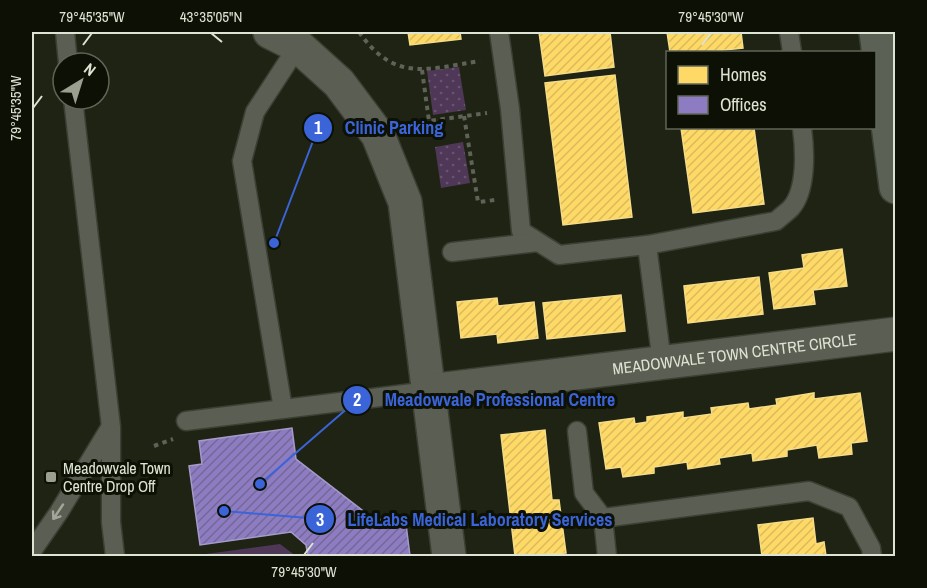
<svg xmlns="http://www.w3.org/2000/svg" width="927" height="588" font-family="'Archivo Narrow',sans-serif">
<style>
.grass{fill:#4f3757}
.park{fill:url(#park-dots)}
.homes{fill:url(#homes-hatch);stroke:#f5dc87;stroke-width:1.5}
.offices{fill:url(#offices-hatch);stroke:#a69bc8;stroke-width:1.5}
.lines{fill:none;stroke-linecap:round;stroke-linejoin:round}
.lane-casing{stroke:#3b3f34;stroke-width:21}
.street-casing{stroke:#3b3f34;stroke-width:36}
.secondary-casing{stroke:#3b3f34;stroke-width:36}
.path{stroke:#5e6258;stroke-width:4;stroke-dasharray:4.5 4.5;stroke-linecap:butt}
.lane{stroke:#5a5e53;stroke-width:18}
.street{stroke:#5a5e53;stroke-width:33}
.secondary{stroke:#5c6155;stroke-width:33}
.oneway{stroke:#a2a899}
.ticks{fill:none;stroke:#dde4d3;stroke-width:2}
.poi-dot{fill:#9aa090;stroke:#0c1005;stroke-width:2}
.labels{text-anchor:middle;stroke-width:6;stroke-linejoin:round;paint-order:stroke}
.street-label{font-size:16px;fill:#dde4d3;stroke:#0c1005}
.poi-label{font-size:16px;fill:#dde4d3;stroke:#0c1005;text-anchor:start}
.leader{fill:none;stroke:#3a64d7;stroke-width:2}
.callout-dot{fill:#3a64d7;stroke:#0c1005;stroke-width:2}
.mark-label{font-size:18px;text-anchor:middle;font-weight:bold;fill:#fff}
.callout-label{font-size:18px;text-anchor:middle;font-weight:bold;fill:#3a64d7;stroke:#0c1005;stroke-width:6;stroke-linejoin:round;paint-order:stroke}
.neatline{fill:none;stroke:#dde4d3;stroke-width:2}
.ticks-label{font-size:15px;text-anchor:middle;fill:#dde4d3}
</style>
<defs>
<pattern id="park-dots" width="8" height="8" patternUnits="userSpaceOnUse" patternTransform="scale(1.5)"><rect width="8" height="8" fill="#4f3757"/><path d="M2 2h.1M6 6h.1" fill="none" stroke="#68546e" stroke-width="1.8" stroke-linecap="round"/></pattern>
<pattern id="homes-hatch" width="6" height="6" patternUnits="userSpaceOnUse" patternTransform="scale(1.5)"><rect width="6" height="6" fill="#ffd966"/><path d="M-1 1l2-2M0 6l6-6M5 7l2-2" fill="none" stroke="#d9bb5e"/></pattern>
<pattern id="offices-hatch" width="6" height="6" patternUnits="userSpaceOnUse" patternTransform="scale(1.5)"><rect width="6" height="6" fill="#8e7cc3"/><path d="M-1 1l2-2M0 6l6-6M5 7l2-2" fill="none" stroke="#736895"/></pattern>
</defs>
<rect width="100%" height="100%" fill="#1e2314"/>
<!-- grass -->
<path class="grass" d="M 280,544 L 296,556 L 191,556 Z"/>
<!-- park -->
<g class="park">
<path d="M 459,67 L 466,110 L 433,115 L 427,71 Z"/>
<path d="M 463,142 L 470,183 L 441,188 L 435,147 Z"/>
</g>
<!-- homes -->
<g class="homes">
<path d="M 408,32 L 460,32 L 461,39 L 410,45 Z"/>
<path d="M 539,32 L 610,32 L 614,67 L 545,76 Z"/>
<path d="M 667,32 L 741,32 L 743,48 L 705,52 L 670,52 Z"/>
<path d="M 615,75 L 632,217 L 563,225 L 545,83 Z"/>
<path d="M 681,128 L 754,128 L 764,204 L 693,213 Z"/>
<path d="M 842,249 L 847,286 L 813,290 L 815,304 L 774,309 L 769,273 L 804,268 L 802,255 Z"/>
<path d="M 759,277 L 763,314 L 688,323 L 684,286 Z"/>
<path d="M 621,295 L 625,331 L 547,339 L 543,303 Z"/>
<path d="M 497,298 L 498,306 L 534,302 L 538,338 L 498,343 L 497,334 L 461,338 L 457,302 Z"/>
<path d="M 814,393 L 814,399 L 860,393 L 867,441 L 851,443 L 852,454 L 819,458 L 817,445 L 787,450 L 787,456 L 753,461 L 752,453 L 719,458 L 720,464 L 688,469 L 687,462 L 654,467 L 654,473 L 623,477 L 621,467 L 606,469 L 599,423 L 634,418 L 635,424 L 647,422 L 647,417 L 683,412 L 683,418 L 712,414 L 711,408 L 748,403 L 749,409 L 777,405 L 776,399 Z"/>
<path d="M 545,430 L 552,500 L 559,500 L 566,553 L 515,556 L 501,435 Z"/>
<path d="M 813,518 L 816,544 L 824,542 L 826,556 L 762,556 L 758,525 Z"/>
</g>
<!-- offices -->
<path class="offices" d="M 292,428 L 296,459 L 375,520 L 405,516 L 410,556 L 308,556 L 306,545 L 291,532 L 200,545 L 189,466 L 202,464 L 199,441 Z"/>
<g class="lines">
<!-- lane casing -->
<g class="lane-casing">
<g id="lane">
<path d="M 65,32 L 68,63"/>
<path d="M 499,32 L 510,109 L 521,231 L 559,255 L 647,245 L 776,221 C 780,217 786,213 791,208 C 807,190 805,150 802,128"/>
<path d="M 789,32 L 792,52"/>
<path d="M 73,99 L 111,427 L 111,522 L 115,556"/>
<path d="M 647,245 L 662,363"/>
<path d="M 452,252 L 538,242"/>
<path d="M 283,409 L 242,161 L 255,112 L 298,46"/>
<path d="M 186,421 L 429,391"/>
<path d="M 577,431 L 584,493 L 603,518"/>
<path d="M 32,551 L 59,512 L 110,428"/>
<path d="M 607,556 L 603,518 L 809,491 L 849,507 L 871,548 L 872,556"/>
</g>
</g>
<!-- street casing -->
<g class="street-casing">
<g id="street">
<path d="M 270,32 L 298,46 L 339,83 L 378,135 L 405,202 L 449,556"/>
<path id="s1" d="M 429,391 L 896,334"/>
</g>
</g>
<!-- secondary casing -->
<g class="secondary-casing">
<path id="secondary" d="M 876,32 L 896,187"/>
</g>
<!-- path -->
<g class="path">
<path d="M 359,32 C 395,83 427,69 480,61"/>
<path d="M 422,70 L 429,121 L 487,113"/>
<path d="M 464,116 L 478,202 L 495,200"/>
<path d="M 154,446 L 173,439"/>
</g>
<!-- lane -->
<use href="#lane" class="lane"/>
<!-- street -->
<use href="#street" class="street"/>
<!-- secondary -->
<use href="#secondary" class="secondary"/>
</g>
<!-- one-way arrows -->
<defs><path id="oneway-shaft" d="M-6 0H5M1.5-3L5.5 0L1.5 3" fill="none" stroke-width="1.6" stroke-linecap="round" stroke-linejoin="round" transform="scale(1.5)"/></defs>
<use class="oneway" href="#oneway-shaft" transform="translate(58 512) rotate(124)"/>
<!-- ticks -->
<path class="ticks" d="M 211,33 L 222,42M 83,45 L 92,33M 702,45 L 711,33M 33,108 L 42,96M 304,555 L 313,543"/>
<!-- markers -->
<rect class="poi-dot" x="45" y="471" width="12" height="12" rx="3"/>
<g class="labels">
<!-- street labels -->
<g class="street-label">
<text dy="6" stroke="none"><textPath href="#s1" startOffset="308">MEADOWVALE TOWN CENTRE CIRCLE</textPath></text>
</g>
<!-- poi labels -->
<g class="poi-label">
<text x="63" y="474">Meadowvale Town<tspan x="63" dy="18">Centre Drop Off</tspan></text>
</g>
</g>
<!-- callouts -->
<path class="leader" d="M274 243L318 128M260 484L357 400M224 511L320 519"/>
<g class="callout-dot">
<circle cx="274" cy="243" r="6"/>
<circle cx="260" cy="484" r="6"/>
<circle cx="224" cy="511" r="6"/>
<circle cx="318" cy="128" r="15"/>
<circle cx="357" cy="400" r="15"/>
<circle cx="320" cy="519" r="15"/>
</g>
<g class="mark-label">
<text x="318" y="134">1</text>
<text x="357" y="406">2</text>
<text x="320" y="526">3</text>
</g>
<g class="callout-label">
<text x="394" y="134">Clinic Parking</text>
<text x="500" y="406">Meadowvale Professional Centre</text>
<text x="480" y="526">LifeLabs Medical Laboratory Services</text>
</g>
<!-- border -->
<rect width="927" height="588" fill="none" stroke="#0c1005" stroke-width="66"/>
<!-- legend -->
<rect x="666" y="51" width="210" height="78" fill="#0c1005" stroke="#606557" stroke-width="1.5"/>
<rect x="678" y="66" width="30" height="18" fill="#ffd966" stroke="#606557" stroke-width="1.5"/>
<text x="720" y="81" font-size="18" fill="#dde4d3">Homes</text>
<rect x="678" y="96" width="30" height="18" fill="#8e7cc3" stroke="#606557" stroke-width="1.5"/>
<text x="720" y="111" font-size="18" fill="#dde4d3">Offices</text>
<!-- north arrow -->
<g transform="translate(81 81) rotate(38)"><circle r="28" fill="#0c1005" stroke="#606557" stroke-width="1.5"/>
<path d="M0-4.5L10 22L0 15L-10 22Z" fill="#9aa090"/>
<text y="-9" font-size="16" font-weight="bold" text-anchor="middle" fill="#dde4d3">N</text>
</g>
<rect x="33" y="33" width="861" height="522" class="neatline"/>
<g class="ticks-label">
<text x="92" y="22">79°45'35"W</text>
<text x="211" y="22">43°35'05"N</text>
<text x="711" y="22">79°45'30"W</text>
<text transform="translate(16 108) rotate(-90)" y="5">79°45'35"W</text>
<text x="304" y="577">79°45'30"W</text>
</g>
</svg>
